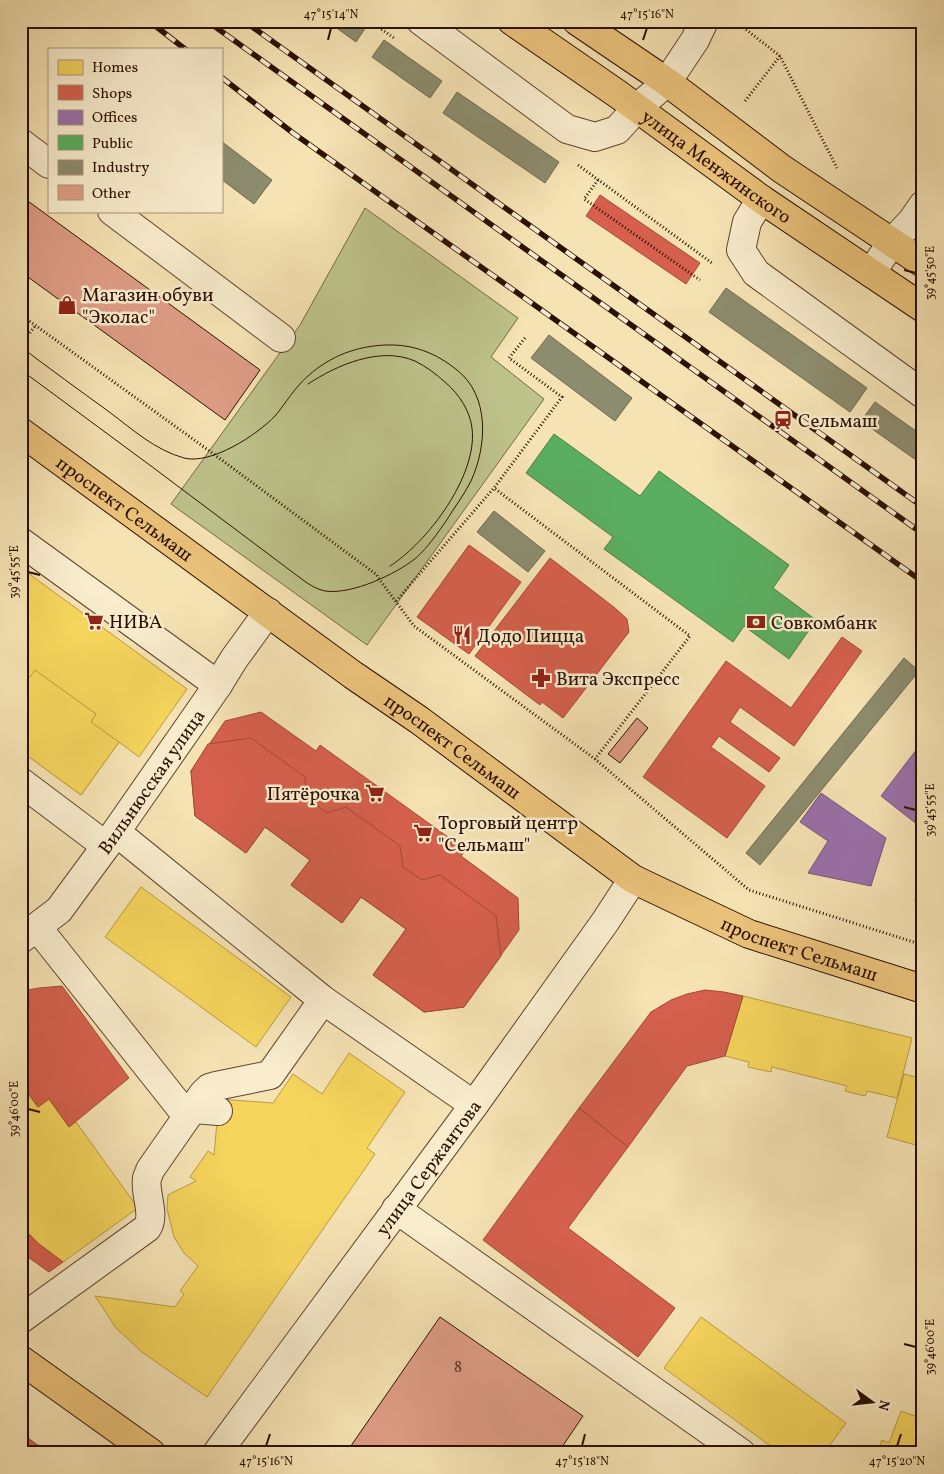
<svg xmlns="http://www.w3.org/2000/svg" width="944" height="1474" font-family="Vollkorn,serif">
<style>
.green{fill:#bec38b;stroke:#746946}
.homes{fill:#f6d55c;stroke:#b99a41}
.shops{fill:#d6604d;stroke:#a34836}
.offices{fill:#9970ab;stroke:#785378}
.public{fill:#5aae61;stroke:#4c7e44}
.industry{fill:#8c8c6e;stroke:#6f664e}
.building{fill:#df9d86;stroke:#2b0f02}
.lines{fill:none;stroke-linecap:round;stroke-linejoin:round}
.minor-casing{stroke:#5e442e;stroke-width:30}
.major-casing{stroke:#2b0f02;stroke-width:30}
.path{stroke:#2b0f02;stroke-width:3;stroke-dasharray:1 2.5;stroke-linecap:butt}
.minor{stroke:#f9edce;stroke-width:28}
.major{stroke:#ebc27a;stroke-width:28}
.tram{stroke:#2b0f02;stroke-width:1}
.rail-casing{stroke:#2b0f02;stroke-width:5.5}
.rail{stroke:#f9edce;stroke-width:4;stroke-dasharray:11;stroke-linecap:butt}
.ticks{fill:none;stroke:#2b0f02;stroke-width:2}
.labels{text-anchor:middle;stroke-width:5;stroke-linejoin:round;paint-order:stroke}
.number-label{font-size:16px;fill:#583223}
.street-label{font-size:19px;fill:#2b0f02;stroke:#f9edce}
.poi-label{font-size:19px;fill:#2b0f02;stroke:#f9edce;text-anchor:start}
.neatline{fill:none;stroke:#2b0f02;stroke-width:2}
.ticks-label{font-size:12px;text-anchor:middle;fill:#2b0f02}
</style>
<rect width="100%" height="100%" fill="#f6e3b4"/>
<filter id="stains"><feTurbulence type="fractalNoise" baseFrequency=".004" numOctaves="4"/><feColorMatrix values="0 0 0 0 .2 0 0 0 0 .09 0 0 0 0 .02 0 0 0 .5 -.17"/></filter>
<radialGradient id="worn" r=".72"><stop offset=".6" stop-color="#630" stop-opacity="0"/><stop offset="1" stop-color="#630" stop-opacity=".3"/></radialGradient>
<!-- green -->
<path class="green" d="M 365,208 L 518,318 L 491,357 L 544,399 L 367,645 L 171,504 L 300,325 Z"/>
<!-- homes -->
<g class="homes">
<path d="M 21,568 L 187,689 L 139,757 L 119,742 L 81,795 L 21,751 Z"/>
<path d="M 35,670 L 96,714 L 91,722 L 119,742 L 81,795 L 21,751 L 21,671 L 30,677 Z"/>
<path d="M 141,887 L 291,997 L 256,1047 L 105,937 Z"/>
<path d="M 743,996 L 912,1038 L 897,1098 L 867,1091 L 865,1096 L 845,1091 L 847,1086 L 772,1067 L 771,1072 L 748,1067 L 749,1062 L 725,1056 Z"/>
<path d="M 349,1053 L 405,1092 L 367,1148 L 375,1154 L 207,1397 L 143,1353 L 116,1328 L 95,1296 L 175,1307 L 184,1294 L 180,1291 L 198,1266 L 184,1253 L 174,1237 L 167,1209 L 168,1195 L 196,1181 L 190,1177 L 208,1151 L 214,1155 L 219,1099 L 273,1103 L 293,1074 L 322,1094 Z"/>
<path d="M 904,1074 L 923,1079 L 923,1147 L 887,1137 Z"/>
<path d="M 21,1084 L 38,1107 L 49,1099 L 69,1127 L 76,1122 L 138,1208 L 63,1262 L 39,1244 L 21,1226 Z"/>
<path d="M 701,1317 L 846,1423 L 824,1453 L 780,1453 L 664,1368 Z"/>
<path d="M 901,1411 L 923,1419 L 923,1453 L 877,1453 L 882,1440 L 889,1443 Z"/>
</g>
<!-- shops -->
<g class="shops">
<path d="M 600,195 L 700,263 L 686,284 L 586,216 Z"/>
<path d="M 469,545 L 521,582 L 469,654 L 417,617 Z"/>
<path d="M 550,558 L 615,608 L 627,619 L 629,632 L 563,718 L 542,702 L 540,705 L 475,656 Z"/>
<path d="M 842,637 L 862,651 L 794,746 L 740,707 L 730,722 L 780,758 L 769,772 L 719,736 L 711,747 L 765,786 L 727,838 L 643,777 L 726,661 L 791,708 Z"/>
<path d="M 261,712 L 316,751 L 320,745 L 466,850 L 461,856 L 518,898 L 519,930 L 464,1007 L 424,1012 L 373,975 L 406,929 L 361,897 L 342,923 L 291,885 L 310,860 L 265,827 L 246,853 L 195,816 L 191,771 L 225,721 Z"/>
<path d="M 251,738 L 305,777 L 306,797 L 327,813 L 346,807 L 400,846 L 403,867 L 422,880 L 440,875 L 496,916 L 501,956 L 464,1007 L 424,1012 L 373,975 L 406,929 L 361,897 L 342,923 L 291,885 L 310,860 L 265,827 L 246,853 L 195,816 L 191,771 L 208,744 Z"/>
<path d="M 62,986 L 129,1078 L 69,1127 L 49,1099 L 38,1107 L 21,1084 L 21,991 L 39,988 Z"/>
<path d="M 705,990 L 724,992 L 743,996 L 725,1056 L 687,1066 L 628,1147 L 579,1108 L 651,1012 L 671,1000 L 687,994 Z"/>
<path d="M 579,1108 L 628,1147 L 568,1228 L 675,1308 L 638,1357 L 483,1240 Z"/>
<path d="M 21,1226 L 39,1244 L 63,1262 L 49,1272 L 25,1255 L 21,1252 Z"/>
<path d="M 21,1433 L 49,1453 L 21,1453 Z"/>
</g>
<!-- offices -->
<g class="offices">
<path d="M 923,741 L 923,829 L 881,796 Z"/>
<path d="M 821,793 L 886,838 L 871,886 L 808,873 L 828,841 L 800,822 Z"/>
</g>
<!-- public -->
<path class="public" d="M 554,434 L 640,496 L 659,471 L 789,565 L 773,588 L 816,620 L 789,659 L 744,626 L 733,642 L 604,549 L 613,537 L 526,473 Z"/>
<!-- industry -->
<g class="industry">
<path d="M 327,21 L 358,21 L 366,27 L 356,42 Z"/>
<path d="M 384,40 L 442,81 L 430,98 L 372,57 Z"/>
<path d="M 457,92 L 559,162 L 545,183 L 443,113 Z"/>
<path d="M 221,141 L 272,180 L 254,204 L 221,179 Z"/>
<path d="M 726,288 L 867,388 L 850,412 L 709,312 Z"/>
<path d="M 549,335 L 632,398 L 615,421 L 531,358 Z"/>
<path d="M 875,402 L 923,436 L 923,465 L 861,421 Z"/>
<path d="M 494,511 L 545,551 L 528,572 L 477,532 Z"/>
<path d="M 904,658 L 919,671 L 760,865 L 746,853 Z"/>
</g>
<!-- building -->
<g class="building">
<path d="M 21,196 L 260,370 L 225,420 L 21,272 Z"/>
<path d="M 637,718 L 648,728 L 620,763 L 608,754 Z"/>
<path d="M 923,870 L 923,902 L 915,900 Z"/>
<path d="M 440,1317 L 583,1416 L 558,1453 L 346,1453 Z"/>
</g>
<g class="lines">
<!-- minor casing -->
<g class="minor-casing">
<g id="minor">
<path d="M 421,21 L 567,129 L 595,137 L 617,130 L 637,108 L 667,82 L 695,40 L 704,21"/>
<path d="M 21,143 L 49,164"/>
<path d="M 761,199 L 747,222 L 741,250 L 756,273 L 923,394"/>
<path d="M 112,211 L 281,338"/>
<path d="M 871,273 L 892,242 L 912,221 L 923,205"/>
<path d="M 21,542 L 218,685"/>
<path d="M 21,782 L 106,846"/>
<path d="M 116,832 L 323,1000 L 474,1105"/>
<path d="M 37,927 L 187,1116"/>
<path id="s1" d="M 21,939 L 59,910 L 106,846 L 218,685 L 234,659 L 268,612"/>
<path d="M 193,1109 L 218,1111"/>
<path d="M 396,1209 L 741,1453"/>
<path d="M 21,1319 L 147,1228 C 156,1215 144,1193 147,1178 C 147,1178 150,1171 150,1170 L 203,1094 L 209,1088 L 216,1086 L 270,1075 L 323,1000"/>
<path id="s2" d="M 217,1453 L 474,1105 L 605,922 L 633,879"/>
</g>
</g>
<!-- major casing -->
<g class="major-casing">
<g id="major">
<path id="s3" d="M 512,21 L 619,95 L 761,199 L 923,308"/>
<path d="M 577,21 L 667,82 L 782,169 L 923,263"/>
<path id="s4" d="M 21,432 L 353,675 L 419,720 L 633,879 L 749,934 L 923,989"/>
<path d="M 21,1360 L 151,1453"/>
</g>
</g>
<!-- path -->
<g class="path">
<path d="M 370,21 L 394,38"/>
<path d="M 735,21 L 780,56 L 837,168"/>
<path d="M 745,101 L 780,56"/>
<path d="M 578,165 L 712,263"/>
<path d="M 598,180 L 584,199 L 700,280"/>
<path d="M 21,315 L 215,455 L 377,575 L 379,579 L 414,626 L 595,759 L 749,890 L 923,945"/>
<path d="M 525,338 L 509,358 L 562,397 L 494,488 L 690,636 L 595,759"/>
<path d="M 21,344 L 36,325"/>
<path d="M 396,601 L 494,488"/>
</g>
<!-- minor -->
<use href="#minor" class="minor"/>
<!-- major -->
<use href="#major" class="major"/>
<!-- tram -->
<g class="tram">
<path d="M 21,347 C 50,369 79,390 108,411 C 132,429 155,450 184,458 C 211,465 257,435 275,416 C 286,403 295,387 308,376 C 330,356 357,346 386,345 C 413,344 436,353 457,370 C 490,396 487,446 471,481 C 464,495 454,508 446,521 C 437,534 428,547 416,558 C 396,574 352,595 325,591 C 316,589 310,585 303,580 L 151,466 L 21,370"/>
<path d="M 308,384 C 337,365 380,346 415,361 C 427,367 436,374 446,383 C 459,394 470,411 472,428 C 478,475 428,542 390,566"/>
</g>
<!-- rail casing -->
<g class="rail-casing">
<g id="rail">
<path d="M 149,21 L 185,49"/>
<path d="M 207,21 L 923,534"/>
<path d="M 244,21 L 923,507"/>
<path d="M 221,77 L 293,133 L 923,582"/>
</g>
</g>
<!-- rail -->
<use href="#rail" class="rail"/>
</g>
<!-- ticks -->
<path class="ticks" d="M 328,40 L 331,28M 643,40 L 647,28M 904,270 L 916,273M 28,572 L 40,575M 904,807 L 916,810M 28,1109 L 40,1112M 904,1344 L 916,1347M 266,1446 L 270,1434M 582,1446 L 585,1434M 897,1446 L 901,1434"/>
<!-- icons -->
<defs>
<g id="shop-bare" transform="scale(1.5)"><path d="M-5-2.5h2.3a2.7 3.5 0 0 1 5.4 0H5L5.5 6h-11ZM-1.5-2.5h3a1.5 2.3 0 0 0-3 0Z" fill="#8f2418" stroke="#f9edce" stroke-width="2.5" paint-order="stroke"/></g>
<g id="station-bare" transform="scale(1.5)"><path d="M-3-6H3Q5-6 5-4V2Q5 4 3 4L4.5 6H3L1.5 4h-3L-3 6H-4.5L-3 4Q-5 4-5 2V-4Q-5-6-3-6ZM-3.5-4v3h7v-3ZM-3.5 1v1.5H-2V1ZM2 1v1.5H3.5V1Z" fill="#8f2418" stroke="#f9edce" stroke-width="2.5" paint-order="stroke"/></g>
<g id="supermarket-bare" transform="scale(1.5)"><path d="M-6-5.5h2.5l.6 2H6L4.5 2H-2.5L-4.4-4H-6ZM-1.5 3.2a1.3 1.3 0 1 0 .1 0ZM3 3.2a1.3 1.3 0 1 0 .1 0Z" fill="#8f2418" stroke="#f9edce" stroke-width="2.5" paint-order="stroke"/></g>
<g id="bank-bare" transform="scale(1.5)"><path d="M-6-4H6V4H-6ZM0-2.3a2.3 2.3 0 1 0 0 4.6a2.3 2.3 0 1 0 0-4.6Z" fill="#8f2418" stroke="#f9edce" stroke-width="2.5" paint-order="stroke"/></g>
<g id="restaurant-bare" transform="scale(1.5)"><path d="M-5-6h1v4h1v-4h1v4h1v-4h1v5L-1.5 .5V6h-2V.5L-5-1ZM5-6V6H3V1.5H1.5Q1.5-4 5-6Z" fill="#8f2418" stroke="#f9edce" stroke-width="2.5" paint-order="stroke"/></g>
<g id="pharmacy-bare" transform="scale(1.5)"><path d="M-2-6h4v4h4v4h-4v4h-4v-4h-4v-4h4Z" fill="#8f2418" stroke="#f9edce" stroke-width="2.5" paint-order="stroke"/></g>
</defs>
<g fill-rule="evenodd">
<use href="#shop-bare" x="67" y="305"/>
<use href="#station-bare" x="783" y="420"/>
<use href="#supermarket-bare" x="94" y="621"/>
<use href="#bank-bare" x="756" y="622"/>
<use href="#restaurant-bare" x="462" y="635"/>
<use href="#pharmacy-bare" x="541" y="678"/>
<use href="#supermarket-bare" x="375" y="793"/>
<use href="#supermarket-bare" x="423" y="833"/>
</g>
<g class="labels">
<!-- number labels -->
<g class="number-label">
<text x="458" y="1372">8</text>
</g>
<!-- street labels -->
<g class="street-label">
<text dy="7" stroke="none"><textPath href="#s3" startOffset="251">улица Менжинского</textPath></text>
<text dy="7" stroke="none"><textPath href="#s4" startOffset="129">проспект Сельмаш</textPath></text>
<text dy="7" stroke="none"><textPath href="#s4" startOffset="534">проспект Сельмаш</textPath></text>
<text dy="7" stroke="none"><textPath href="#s1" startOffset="206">Вильнюсская улица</textPath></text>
<text dy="7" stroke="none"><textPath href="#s4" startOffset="939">проспект Сельмаш</textPath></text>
<text dy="7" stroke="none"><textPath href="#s2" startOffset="355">улица Сержантова</textPath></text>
</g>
<!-- poi labels -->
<g class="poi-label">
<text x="82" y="301">Магазин обуви<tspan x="82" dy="22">"Эколас"</tspan></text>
<text x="798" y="427">Сельмаш</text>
<text x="109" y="628">НИВА</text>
<text x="771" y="629">Совкомбанк</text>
<text x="477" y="642">Додо Пицца</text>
<text x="556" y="685">Вита Экспресс</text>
<text x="360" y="800" text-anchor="end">Пятёрочка</text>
<text x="438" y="829">Торговый центр<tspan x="438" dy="22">"Сельмаш"</tspan></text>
</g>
</g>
<!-- margin -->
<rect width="944" height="1474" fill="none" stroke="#f6e3b4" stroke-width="55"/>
<!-- legend -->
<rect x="48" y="48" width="175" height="165" fill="#f9edce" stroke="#a7947c"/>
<rect x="58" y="60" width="25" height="15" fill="#f6d55c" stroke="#a7947c"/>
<text x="92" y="72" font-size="15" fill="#2b0f02">Homes</text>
<rect x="58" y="85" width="25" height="15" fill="#d6604d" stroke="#a7947c"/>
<text x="92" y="98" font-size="15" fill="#2b0f02">Shops</text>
<rect x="58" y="110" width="25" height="15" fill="#9970ab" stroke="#a7947c"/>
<text x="92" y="122" font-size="15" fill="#2b0f02">Offices</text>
<rect x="58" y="135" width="25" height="15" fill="#5aae61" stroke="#a7947c"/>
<text x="92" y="148" font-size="15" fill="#2b0f02">Public</text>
<rect x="58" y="160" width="25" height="15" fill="#8c8c6e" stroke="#a7947c"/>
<text x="92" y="172" font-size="15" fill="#2b0f02">Industry</text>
<rect x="58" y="185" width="25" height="15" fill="#df9d86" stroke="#a7947c"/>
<text x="92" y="198" font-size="15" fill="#2b0f02">Other</text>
<!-- north arrow -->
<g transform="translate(872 1402) rotate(105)" stroke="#f9edce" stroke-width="4" paint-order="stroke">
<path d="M0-4L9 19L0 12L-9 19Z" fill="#2b0f02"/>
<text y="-8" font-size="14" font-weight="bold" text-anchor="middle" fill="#2b0f02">N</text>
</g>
<rect x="28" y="28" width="888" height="1418" class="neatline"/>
<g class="ticks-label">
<text x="331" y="18">47°15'14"N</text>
<text x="647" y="18">47°15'16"N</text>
<text transform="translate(930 273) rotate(-90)" y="4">39°45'50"E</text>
<text transform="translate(14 572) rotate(-90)" y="4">39°45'55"E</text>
<text transform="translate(930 810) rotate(-90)" y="4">39°45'55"E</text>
<text transform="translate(14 1109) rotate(-90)" y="4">39°46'00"E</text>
<text transform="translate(930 1347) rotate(-90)" y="4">39°46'00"E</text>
<text x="266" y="1465">47°15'16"N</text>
<text x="582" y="1465">47°15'18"N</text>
<text x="897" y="1465">47°15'20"N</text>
</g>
<rect width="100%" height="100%" filter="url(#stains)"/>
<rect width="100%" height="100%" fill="url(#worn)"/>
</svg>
